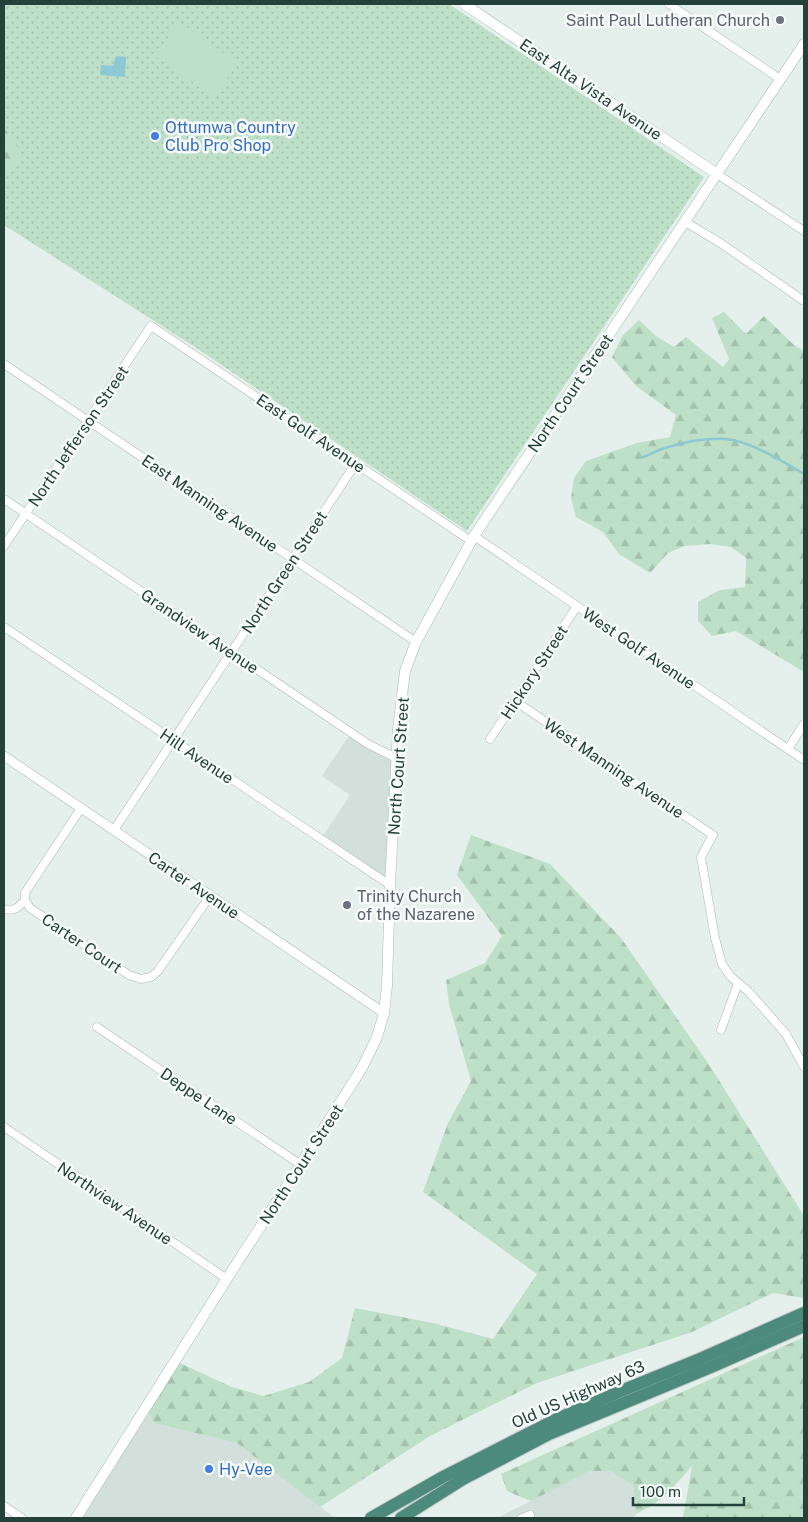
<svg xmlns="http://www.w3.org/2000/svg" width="808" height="1522" font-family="'Public Sans',sans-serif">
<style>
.built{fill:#d3dfda}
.grass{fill:url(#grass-dots)}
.forest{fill:url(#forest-firs)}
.pitch{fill:#bee0c8}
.water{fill:#8dc9d4}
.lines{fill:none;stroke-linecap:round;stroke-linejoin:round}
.stream{stroke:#8dc9d4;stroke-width:2.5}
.minor-casing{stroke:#a7b7b2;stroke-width:9}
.tertiary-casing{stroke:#a7b7b2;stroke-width:10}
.secondary-casing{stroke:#a3bbb3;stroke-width:11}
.trunk-casing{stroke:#c2cac8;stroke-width:14}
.minor{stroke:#fff;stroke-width:8}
.tertiary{stroke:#fff;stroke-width:9}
.secondary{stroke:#fff;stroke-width:10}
.trunk{stroke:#4c8a7c;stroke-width:12}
.worship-dot{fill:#6b7280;stroke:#f6fbf9;stroke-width:2}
.shop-dot{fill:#3f7fe0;stroke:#f6fbf9;stroke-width:2}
.labels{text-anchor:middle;stroke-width:5;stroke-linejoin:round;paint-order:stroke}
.worship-label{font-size:16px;fill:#5b616d;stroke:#f6fbf9;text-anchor:end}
.street-label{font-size:16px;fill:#24413a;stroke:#f6fbf9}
.shop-label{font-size:16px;fill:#366cbe;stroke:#f6fbf9;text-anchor:start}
</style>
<defs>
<pattern id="grass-dots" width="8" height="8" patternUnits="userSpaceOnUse" patternTransform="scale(1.25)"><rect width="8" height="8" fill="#bee0c8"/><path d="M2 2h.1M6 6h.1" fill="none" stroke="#a3c1ad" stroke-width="1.8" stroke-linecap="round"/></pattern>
<pattern id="forest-firs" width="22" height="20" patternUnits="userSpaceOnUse" patternTransform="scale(1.25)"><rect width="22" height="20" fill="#bee0c8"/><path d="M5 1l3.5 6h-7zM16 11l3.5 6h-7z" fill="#a3c1ad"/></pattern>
</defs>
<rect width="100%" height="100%" fill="#e5efeb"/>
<!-- built -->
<g class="built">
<path d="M 351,733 L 398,759 L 390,885 L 321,839 L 350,795 L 322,776 Z"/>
<path d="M 146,1408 L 154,1423 L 237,1443 L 335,1518 L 76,1518 Z"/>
<path d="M 590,1471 L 610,1471 L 633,1485 L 636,1514 L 633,1518 L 497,1518 Z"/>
</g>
<!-- grass -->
<path class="grass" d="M 4,4 L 449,4 L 704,177 L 467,531 L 198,349 L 4,225 Z"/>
<!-- forest -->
<g class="forest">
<path d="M 4,129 C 17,143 26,152 13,170 L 4,171 Z"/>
<path d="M 724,312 L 746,334 L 764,316 L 794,345 L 804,351 L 804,672 L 736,631 L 712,636 L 698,621 L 698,602 L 720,590 L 745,587 L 746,558 L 731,547 L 710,544 L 684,546 L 668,553 L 650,573 L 619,554 L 603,532 L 576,517 L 571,498 L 574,478 L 586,461 L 637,443 L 670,437 L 676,415 L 636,386 L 612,357 L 623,335 L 639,320 L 656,336 L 674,347 L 686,337 L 723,367 L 729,359 L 712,318 Z"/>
<path d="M 471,835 L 550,864 L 621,938 L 710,1066 L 804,1216 L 804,1298 L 773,1293 L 692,1332 L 537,1383 L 430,1436 L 320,1507 L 237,1443 L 154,1423 L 146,1408 L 175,1361 L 232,1387 L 264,1396 L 309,1382 L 342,1358 L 355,1308 L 433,1323 L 493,1339 L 537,1274 L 423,1192 L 448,1123 L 471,1081 L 449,1004 L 446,980 L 485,963 L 502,936 L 457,875 Z"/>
<path d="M 804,1337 L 804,1518 L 683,1518 L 692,1466 C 672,1488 664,1501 636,1514 L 633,1485 L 610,1471 L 590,1471 L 531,1501 L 507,1491 L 501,1474 Z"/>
</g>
<!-- pitch -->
<path class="pitch" d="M 179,22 L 238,63 L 214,97 L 155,56 Z"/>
<!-- water -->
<path class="water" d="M 116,56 L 126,57 L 125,77 L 100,75 L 101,65 L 113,66 Z"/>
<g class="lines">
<!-- stream -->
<path class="stream" d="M 643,457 C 650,455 657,450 665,448 C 684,442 706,438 726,439 C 750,441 784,462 804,474"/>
<!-- minor casing -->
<g class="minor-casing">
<g id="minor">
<path d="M 669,4 L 780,79"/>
<path d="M 717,174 L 804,231"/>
<path d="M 685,222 L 719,242 L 804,301"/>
<path d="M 4,364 L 416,642"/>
<path d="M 4,499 L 368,744 L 398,759"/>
<path d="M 474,536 L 804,760"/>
<path d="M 4,546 L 151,326 L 471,541"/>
<path d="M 4,627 L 390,885"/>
<path d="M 515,701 L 713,835 L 701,857 L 715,938 L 722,964 L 730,976 L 748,991 L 786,1034 L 804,1067"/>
<path d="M 490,739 L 577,606"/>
<path d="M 788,749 L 804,724"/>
<path d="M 81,808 L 25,893 L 25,900 L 30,908 L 129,975 L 141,979 L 151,977 L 158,971 L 210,896"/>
<path d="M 114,830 L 356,463"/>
<path d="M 4,909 C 14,912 19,907 25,900"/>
<path d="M 97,1027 L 301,1165"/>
<path d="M 721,1030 L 738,983"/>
<path d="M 4,1127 L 227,1279"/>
<path d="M 4,1506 L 22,1518"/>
<path d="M 522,1518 L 530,1515"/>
</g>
</g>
<!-- tertiary casing -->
<g class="tertiary-casing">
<path id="tertiary" d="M 4,756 L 384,1013"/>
</g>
<!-- secondary casing -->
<g class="secondary-casing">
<g id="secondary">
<path d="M 464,4 L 717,174"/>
<path d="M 76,1518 L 228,1277 L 324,1128 L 362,1068 L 377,1037 L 384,1013 L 387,986 L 390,885 L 398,729 L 405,671 L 416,642 L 474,536 L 804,44"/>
</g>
</g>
<!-- trunk casing -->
<g class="trunk-casing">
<g id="trunk">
<path d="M 371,1518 L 443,1477 L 555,1420 L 621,1391 L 700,1359 L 804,1313"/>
<path d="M 401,1518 L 463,1479 L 549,1434 L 711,1367 L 804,1326"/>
</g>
</g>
<!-- minor -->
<use href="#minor" class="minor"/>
<!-- tertiary -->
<use href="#tertiary" class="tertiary"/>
<!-- secondary -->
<use href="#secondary" class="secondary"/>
<!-- trunk -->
<use href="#trunk" class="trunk"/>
</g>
<!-- markers -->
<g class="worship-dot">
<circle cx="780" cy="20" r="5"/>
<circle cx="347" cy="905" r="5"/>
</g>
<g class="shop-dot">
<circle cx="155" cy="136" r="5"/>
<circle cx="209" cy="1469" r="5"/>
</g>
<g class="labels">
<!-- worship labels -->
<g class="worship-label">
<text x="770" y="26">Saint Paul Lutheran Church</text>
<text x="357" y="902" text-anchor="start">Trinity Church<tspan x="357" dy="18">of the Nazarene</tspan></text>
</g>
<!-- street labels -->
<g class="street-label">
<text transform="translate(591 89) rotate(34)" y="6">East Alta Vista Avenue</text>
<text transform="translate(570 393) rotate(-56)" y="6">North Court Street</text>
<text transform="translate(311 433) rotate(34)" y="6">East Golf Avenue</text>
<text transform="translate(78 436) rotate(-56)" y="6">North Jefferson Street</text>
<text transform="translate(210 503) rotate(34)" y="6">East Manning Avenue</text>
<text transform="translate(284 572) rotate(-57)" y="6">North Green Street</text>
<text transform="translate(200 631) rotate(34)" y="6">Grandview Avenue</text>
<text transform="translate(639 648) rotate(34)" y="6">West Golf Avenue</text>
<text transform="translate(534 672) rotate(-57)" y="6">Hickory Street</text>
<text transform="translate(197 756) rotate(34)" y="6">Hill Avenue</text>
<text transform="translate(398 766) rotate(-86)" y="6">North Court Street</text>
<text transform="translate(614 768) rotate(34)" y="6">West Manning Avenue</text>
<text transform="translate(194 885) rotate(34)" y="6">Carter Avenue</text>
<text transform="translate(82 943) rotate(34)" y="6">Carter Court</text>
<text transform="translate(199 1096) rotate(34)" y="6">Deppe Lane</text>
<text transform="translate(301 1164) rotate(-57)" y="6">North Court Street</text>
<text transform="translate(115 1203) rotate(34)" y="6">Northview Avenue</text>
<text transform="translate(578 1394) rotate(-24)" y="6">Old US Highway 63</text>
</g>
<!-- shop labels -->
<g class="shop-label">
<text x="165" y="133">Ottumwa Country<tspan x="165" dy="18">Club Pro Shop</tspan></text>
<text x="219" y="1475">Hy-Vee</text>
</g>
</g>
<!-- border -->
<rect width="808" height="1522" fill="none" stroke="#24413a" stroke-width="10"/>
<!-- scale -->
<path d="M633 1497v8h111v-8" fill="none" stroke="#24413a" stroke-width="2.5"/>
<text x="640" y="1497" font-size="15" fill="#24413a" stroke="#f6fbf9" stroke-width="4" paint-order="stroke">100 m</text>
</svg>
